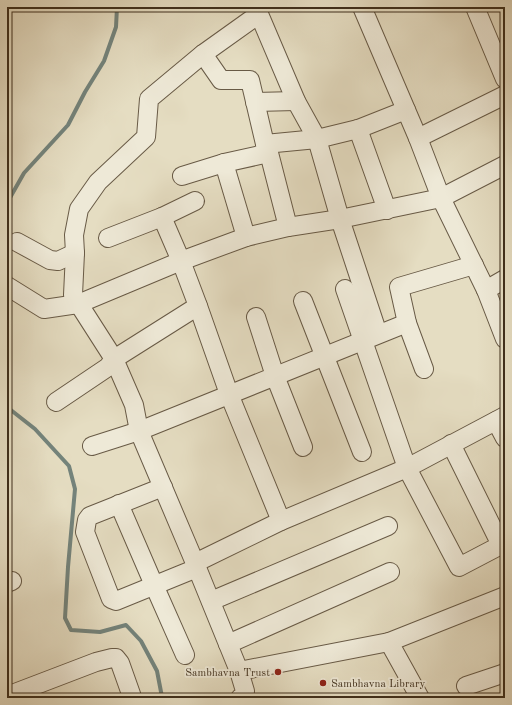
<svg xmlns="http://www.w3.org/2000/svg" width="512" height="705" font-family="'Old Standard TT',serif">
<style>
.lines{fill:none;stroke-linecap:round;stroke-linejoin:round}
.stream{stroke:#74837b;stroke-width:4}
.minor-casing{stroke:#685a46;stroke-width:20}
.minor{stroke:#eee9d7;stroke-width:18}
.poi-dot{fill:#8f2418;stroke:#eee9d7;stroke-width:1.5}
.labels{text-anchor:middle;stroke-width:3.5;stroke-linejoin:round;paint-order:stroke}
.poi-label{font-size:11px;fill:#3f2f1c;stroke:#eee9d7;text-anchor:end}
</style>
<rect width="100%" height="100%" fill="#e5ddc2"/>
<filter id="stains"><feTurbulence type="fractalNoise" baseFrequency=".005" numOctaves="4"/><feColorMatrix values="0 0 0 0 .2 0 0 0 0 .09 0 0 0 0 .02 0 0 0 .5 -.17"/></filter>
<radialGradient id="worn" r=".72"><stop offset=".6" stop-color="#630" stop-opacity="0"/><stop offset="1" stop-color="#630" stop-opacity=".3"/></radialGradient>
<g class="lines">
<!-- stream -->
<g class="stream">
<path d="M 7,203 L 24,173 L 68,125 L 85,92 L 104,61 L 116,27 L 117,7"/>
<path d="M 7,407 L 35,429 L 69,466 L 75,489 L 68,567 L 65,618 L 71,630 L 100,632 L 126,625 L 141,641 L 157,671 L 162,697"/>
</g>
<!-- minor casing -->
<g class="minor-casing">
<g id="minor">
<path d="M 256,7 L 296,101 L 317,139 L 340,219 L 378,334"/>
<path d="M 362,7 L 418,138 L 441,198 L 486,290 L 505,339"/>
<path d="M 475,7 L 505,79"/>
<path d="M 203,54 L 221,80 L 250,80 L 265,144 L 269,153 L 288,227"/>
<path d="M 255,102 L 296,101"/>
<path d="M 358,129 L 387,210"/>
<path d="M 418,138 L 505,95"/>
<path d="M 265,144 L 317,139 L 358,129 L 406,110"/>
<path d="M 224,163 L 246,237"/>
<path d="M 182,176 L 224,163 L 269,153"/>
<path d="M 162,217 L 181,261 L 198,306 L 229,394 L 281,521"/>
<path d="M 108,238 L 162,217 L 195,201"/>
<path d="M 17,242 L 50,260 L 58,261 L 75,253"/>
<path d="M 7,286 L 44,309 L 78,304 L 181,261 L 246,237 L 288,227 L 340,219 L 441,198 L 505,165"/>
<path d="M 345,289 L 407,468 L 459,567 L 501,545 L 451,444"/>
<path d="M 486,290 L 505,279"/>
<path d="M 303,301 L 362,452"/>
<path d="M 256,317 L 275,376 L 303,447"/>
<path d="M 424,369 L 407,323 L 399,287 L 474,265"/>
<path d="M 56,402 L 108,367 L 114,359 L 198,306"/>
<path d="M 496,421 L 505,438"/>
<path d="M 92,446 L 139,431 L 407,323"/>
<path d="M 163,487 L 90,516 L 87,520 L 85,532 L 111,599 L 116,601 L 197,568"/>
<path d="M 119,504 L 154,585 L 185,655"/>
<path d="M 195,563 L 281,521 L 407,468 L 505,416"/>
<path d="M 7,583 L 12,581"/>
<path d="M 211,601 L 388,526"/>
<path d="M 389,642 L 420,698"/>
<path d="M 228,644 L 390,572"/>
<path d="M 239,671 L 389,642 L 505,596"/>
<path d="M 466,686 L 505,673"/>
<path d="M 7,696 L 96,662 L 112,658 L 116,658 L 120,663 L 131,694 L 132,698"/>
<path d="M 240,698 L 243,697 L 245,691 L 239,671 L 195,563 L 139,431 L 134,405 L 114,359 L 73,295 L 75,253 L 74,235 L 79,209 L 98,182 L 146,137 L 149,99 L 203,54 L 259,14"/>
</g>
</g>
<!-- minor -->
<use href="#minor" class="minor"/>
</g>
<!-- markers -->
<g class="poi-dot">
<circle cx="278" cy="672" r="4"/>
<circle cx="323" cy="683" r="4"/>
</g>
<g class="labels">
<!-- poi labels -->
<g class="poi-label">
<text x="270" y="676">Sambhavna Trust</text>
<text x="331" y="687" text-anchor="start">Sambhavna Library</text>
</g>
</g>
<!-- margin -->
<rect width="512" height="705" fill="none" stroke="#e5ddc2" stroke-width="24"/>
<rect x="8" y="8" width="496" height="689" fill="none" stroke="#3f2f1c" stroke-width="2"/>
<rect x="12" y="12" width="488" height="681" fill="none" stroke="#3f2f1c"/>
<rect width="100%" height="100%" filter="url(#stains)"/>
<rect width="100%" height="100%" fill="url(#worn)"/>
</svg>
